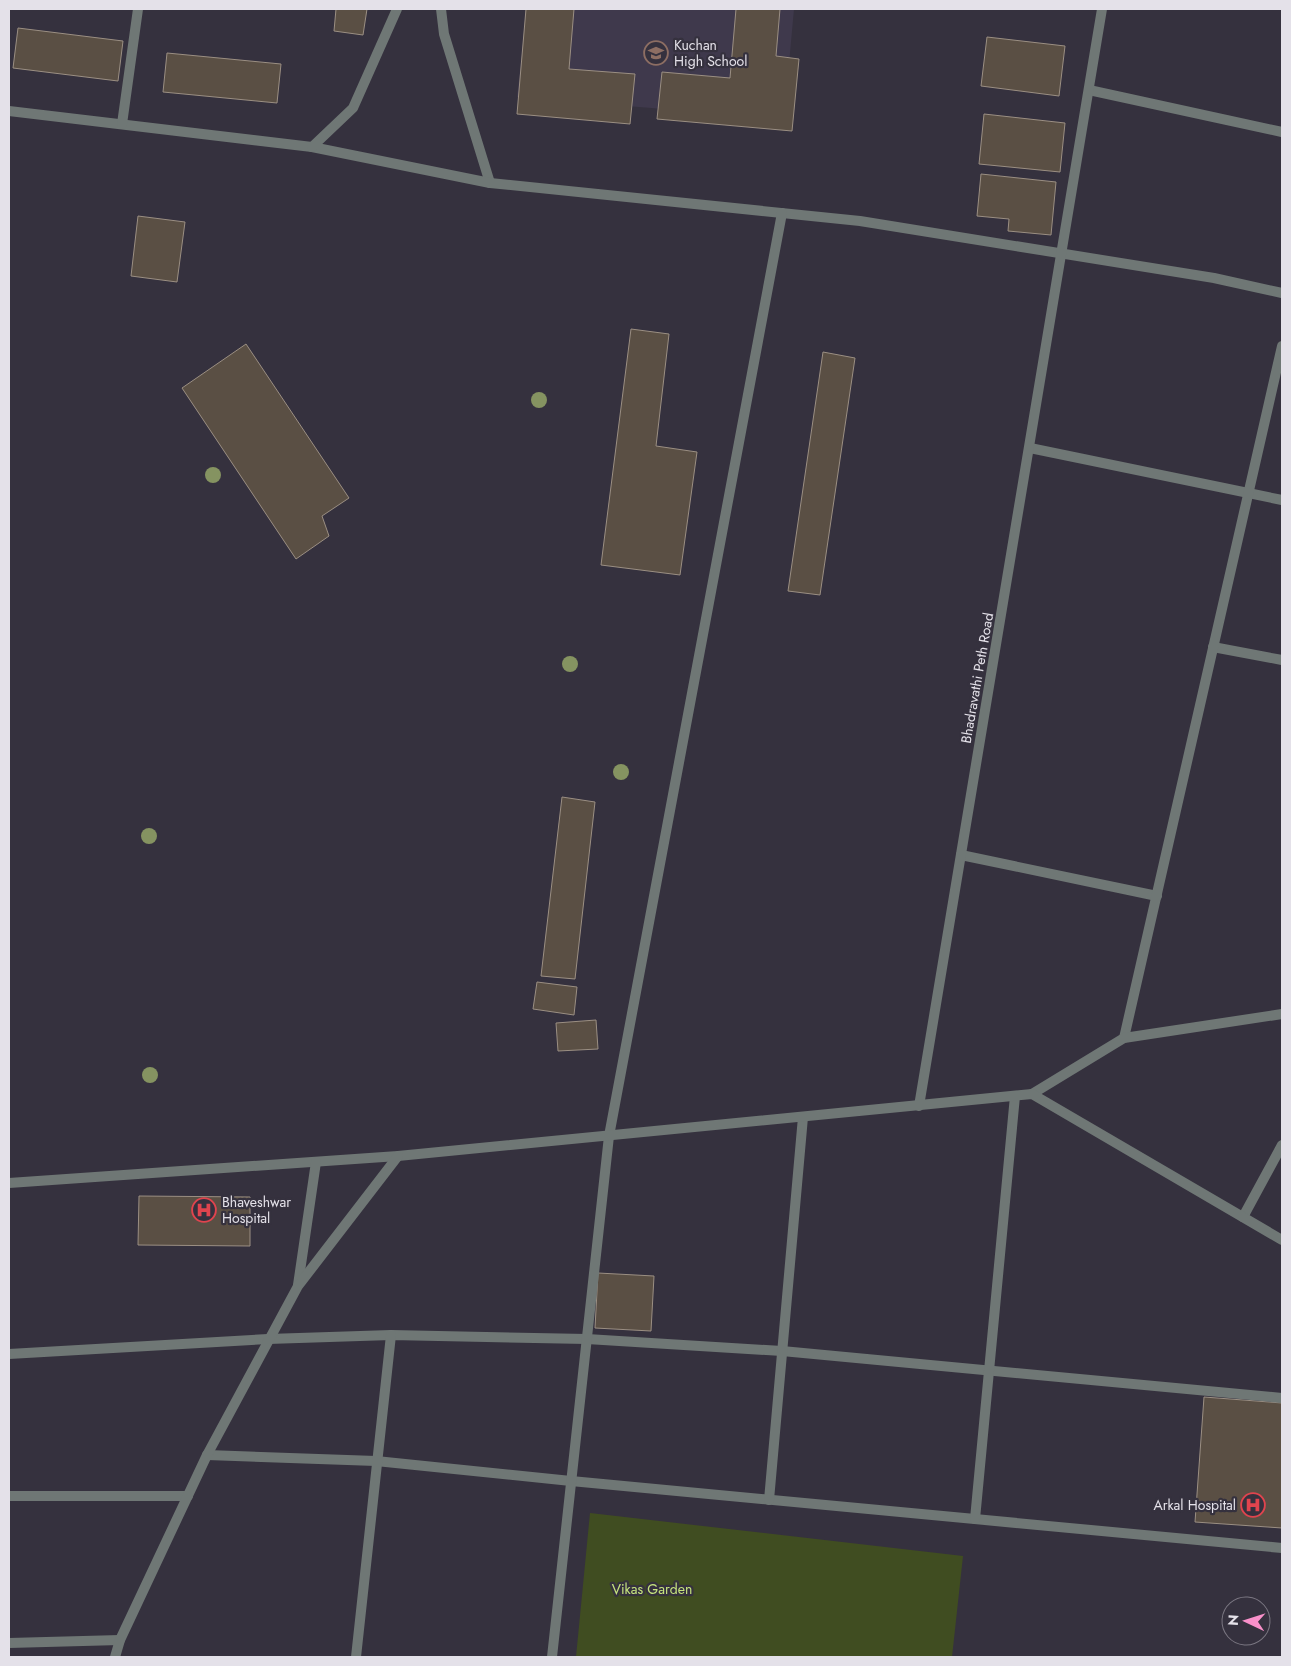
<svg xmlns="http://www.w3.org/2000/svg" width="1291" height="1666" font-family="Jost,sans-serif">
<style>
.built{fill:#3f394c}
.green{fill:#404d21}
.building{fill:#5a4f44;stroke:#9b8f83}
.lines{fill:none;stroke-linecap:round;stroke-linejoin:round}
.minor{stroke:#6f7775;stroke-width:10}
.tertiary{stroke:#6f7775;stroke-width:10}
.tree{fill:#859361}
.labels{text-anchor:middle;stroke-width:4.5;stroke-linejoin:round;paint-order:stroke}
.poi-label{font-size:14px;fill:#e4e1e9;stroke:#35313e;text-anchor:start}
.street-label{font-size:14px;fill:#e4e1e9;stroke:#35313e}
.park-label{font-size:14px;fill:#c6e47e;stroke:#35313e}
</style>
<rect width="100%" height="100%" fill="#35313e"/>
<!-- built -->
<path class="built" d="M 527,9 L 794,9 L 784,119 L 517,97 Z"/>
<!-- green -->
<path class="green" d="M 590,1513 L 963,1556 L 952,1657 L 576,1657 Z"/>
<!-- building -->
<g class="building">
<path d="M 336,9 L 367,9 L 363,35 L 334,31 Z"/>
<path d="M 526,9 L 574,9 L 569,69 L 635,74 L 630,124 L 517,114 Z"/>
<path d="M 736,9 L 780,9 L 776,56 L 799,59 L 792,131 L 657,119 L 662,72 L 730,78 Z"/>
<path d="M 18,28 L 123,41 L 118,81 L 13,68 Z"/>
<path d="M 987,37 L 1065,46 L 1059,96 L 981,86 Z"/>
<path d="M 167,53 L 281,64 L 277,103 L 163,92 Z"/>
<path d="M 984,114 L 1065,123 L 1060,172 L 979,164 Z"/>
<path d="M 981,174 L 1056,182 L 1051,235 L 1008,231 L 1009,219 L 977,216 Z"/>
<path d="M 138,216 L 185,222 L 177,282 L 131,276 Z"/>
<path d="M 631,329 L 669,334 L 656,446 L 697,452 L 680,575 L 601,565 Z"/>
<path d="M 246,344 L 349,498 L 322,516 L 329,536 L 296,559 L 182,388 Z"/>
<path d="M 823,352 L 855,358 L 820,595 L 788,591 Z"/>
<path d="M 562,797 L 595,802 L 575,979 L 541,976 Z"/>
<path d="M 537,982 L 577,987 L 574,1015 L 533,1009 Z"/>
<path d="M 596,1020 L 598,1049 L 558,1051 L 556,1023 Z"/>
<path d="M 139,1196 L 250,1197 L 250,1246 L 138,1245 Z"/>
<path d="M 598,1273 L 654,1276 L 651,1331 L 595,1328 Z"/>
<path d="M 1204,1397 L 1282,1403 L 1282,1528 L 1195,1522 Z"/>
</g>
<g class="lines">
<!-- minor -->
<g class="minor">
<path d="M 441,9 L 444,34 L 490,183"/>
<path d="M 1089,90 L 1282,132"/>
<path d="M 9,111 L 312,147 L 490,183 L 860,221 L 1214,278 L 1282,293"/>
<path d="M 122,124 L 138,9"/>
<path d="M 312,147 L 353,108 L 397,9"/>
<path d="M 1030,448 L 1282,500"/>
<path d="M 1213,647 L 1282,660"/>
<path d="M 961,855 L 1157,896"/>
<path d="M 1124,1038 L 1282,346"/>
<path d="M 1032,1094 L 1124,1038 L 1282,1014"/>
<path d="M 919,1106 L 1102,9"/>
<path d="M 1243,1217 L 1282,1145"/>
<path d="M 9,1354 L 268,1339 L 391,1335 L 587,1339 L 782,1351 L 1282,1398"/>
<path d="M 207,1455 L 376,1461 L 571,1481 L 1282,1548"/>
<path d="M 9,1496 L 188,1496"/>
<path d="M 769,1500 L 803,1117"/>
<path d="M 975,1519 L 1015,1096"/>
<path d="M 9,1643 L 120,1640"/>
<path d="M 356,1657 L 391,1335"/>
<path d="M 552,1657 L 609,1136 L 782,213"/>
</g>
<!-- tertiary -->
<g class="tertiary">
<path d="M 9,1183 L 398,1156 L 1032,1094 L 1282,1240"/>
<path d="M 298,1285 L 316,1162"/>
<path d="M 115,1657 L 120,1640 L 207,1455 L 298,1286 L 398,1156"/>
</g>
</g>
<!-- trees -->
<g class="tree">
<circle cx="539" cy="400" r="8"/>
<circle cx="213" cy="475" r="8"/>
<circle cx="570" cy="664" r="8"/>
<circle cx="621" cy="772" r="8"/>
<circle cx="149" cy="836" r="8"/>
<circle cx="150" cy="1075" r="8"/>
</g>
<!-- icons -->
<defs>
<g id="school-ring" transform="scale(1.25)"><circle r="9.5" fill="#35313e" stroke="#8d6e63" stroke-width="1.5"/><path d="M0-5L7-2L0 1L-7-2ZM-4 1L0 2.5L4 1V4Q0 6-4 4Z" fill="#8d6e63"/></g>
<g id="hospital-ring" transform="scale(1.25)"><circle r="9.5" fill="#35313e" stroke="#e0444e" stroke-width="1.5"/><path d="M-5-5h3v3.5h4V-5h3V5h-3V1.5h-4V5h-3Z" fill="#e0444e"/></g>
</defs>
<g fill-rule="evenodd">
<use href="#school-ring" x="656" y="53"/>
<use href="#hospital-ring" x="204" y="1210"/>
<use href="#hospital-ring" x="1253" y="1505"/>
</g>
<g class="labels">
<!-- poi labels -->
<g class="poi-label">
<text x="674" y="50">Kuchan<tspan x="674" dy="16">High School</tspan></text>
<text x="222" y="1207">Bhaveshwar<tspan x="222" dy="16">Hospital</tspan></text>
<text x="1236" y="1510" text-anchor="end">Arkal Hospital</text>
</g>
<!-- street labels -->
<g class="street-label">
<text transform="translate(977 678) rotate(-80)" y="5">Bhadravathi Peth Road</text>
</g>
<!-- park labels -->
<g class="park-label">
<text x="652" y="1594">Vikas Garden</text>
</g>
</g>
<!-- border -->
<rect width="1291" height="1666" fill="none" stroke="#e4e1e9" stroke-width="20"/>
<!-- north arrow -->
<g transform="translate(1246 1621) rotate(274)"><circle r="24" fill="#35313e" stroke="#7b7782"/>
<path d="M0-4L9 19L0 12L-9 19Z" fill="#f990ca"/>
<text y="-8" font-size="14" font-weight="bold" text-anchor="middle" fill="#e4e1e9">N</text>
</g>
</svg>
